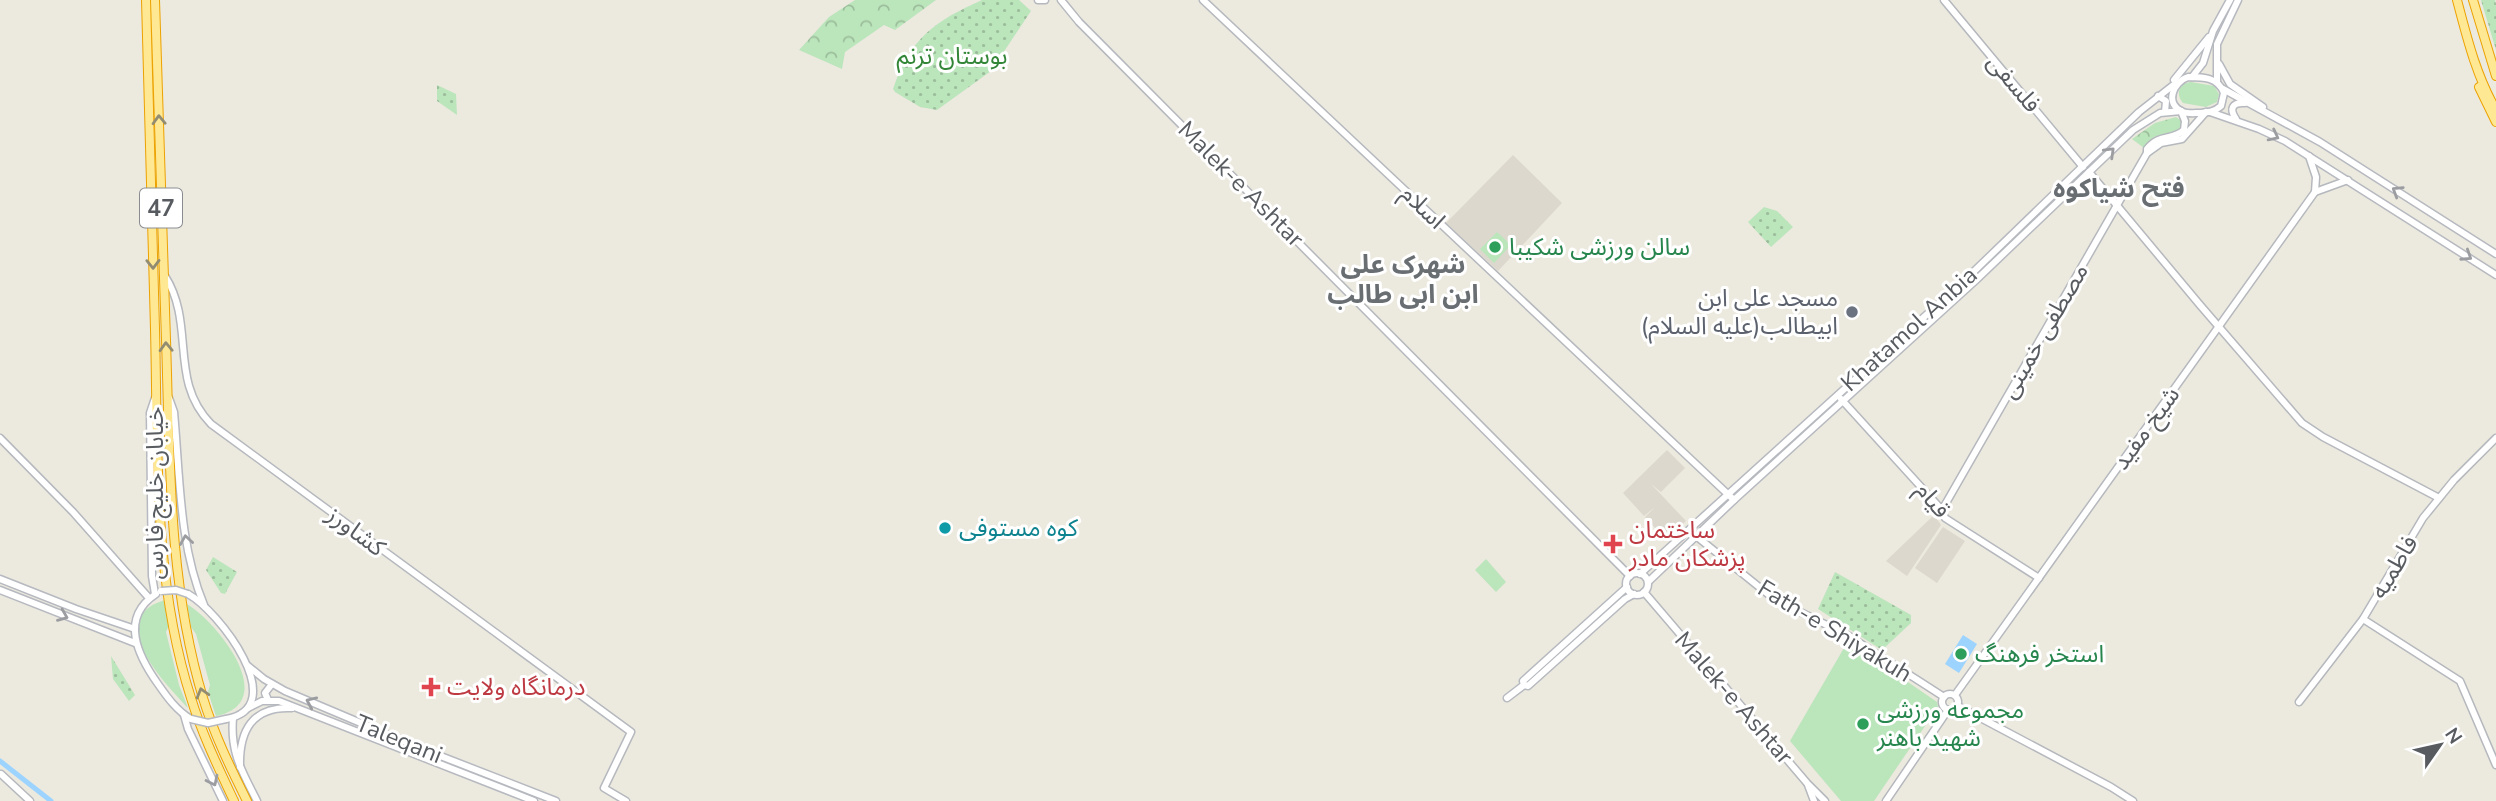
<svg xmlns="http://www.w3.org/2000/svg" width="2496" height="801" font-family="'Nunito Sans','Noto Sans Arabic',sans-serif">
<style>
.education{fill:#dcd8ce}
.grass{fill:#bbe5bb}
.forest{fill:url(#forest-crowns)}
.park{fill:url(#park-dots)}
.water{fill:#9dd4ff}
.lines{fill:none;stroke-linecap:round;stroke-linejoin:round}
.canal{stroke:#9dd4ff;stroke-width:5}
.tertiary-casing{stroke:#b5b8bd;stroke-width:9}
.secondary-casing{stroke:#b6b9bf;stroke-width:9}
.trunk-casing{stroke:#eca200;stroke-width:10}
.tertiary{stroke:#fff;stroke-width:6}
.secondary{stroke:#fff;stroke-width:6}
.trunk{stroke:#ffe893;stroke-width:8}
.secondary-bridge-casing{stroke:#b6b9bf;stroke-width:9;stroke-linecap:butt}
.secondary-bridge{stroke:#fff;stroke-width:6}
.oneway{stroke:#928d72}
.oneway2{stroke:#9b9da0}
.leisure-dot{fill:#2e9e5b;stroke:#fff;stroke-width:2.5}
.worship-dot{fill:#6b7280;stroke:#fff;stroke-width:2.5}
.culture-dot{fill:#0f9aa8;stroke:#fff;stroke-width:2.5}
.health-dot{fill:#e0444e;stroke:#fff;stroke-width:2.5}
.labels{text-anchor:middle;stroke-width:6;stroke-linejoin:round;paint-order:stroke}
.shield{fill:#fff;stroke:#8a8d90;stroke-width:2}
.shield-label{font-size:23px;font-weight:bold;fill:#585c61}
.park-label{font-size:24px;fill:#338637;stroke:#fff}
.street-label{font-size:24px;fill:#585c61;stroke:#fff}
.leisure-label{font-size:24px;fill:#27864d;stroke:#fff;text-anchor:start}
.worship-label{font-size:24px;fill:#5b616d;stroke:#fff;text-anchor:end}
.culture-label{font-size:24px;fill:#0d838f;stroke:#fff;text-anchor:start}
.health-label{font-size:24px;fill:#be3a42;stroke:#fff;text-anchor:start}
.neighbourhood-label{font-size:26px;font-weight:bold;fill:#696e73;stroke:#fff}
</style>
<defs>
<pattern id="forest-crowns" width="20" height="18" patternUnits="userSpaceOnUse" patternTransform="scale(1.75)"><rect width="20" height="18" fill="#bbe5bb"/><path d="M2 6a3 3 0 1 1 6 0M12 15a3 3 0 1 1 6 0" fill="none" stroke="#9bbd9b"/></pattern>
<pattern id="park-dots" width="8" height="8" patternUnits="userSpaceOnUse" patternTransform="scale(1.75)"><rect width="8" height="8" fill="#bbe5bb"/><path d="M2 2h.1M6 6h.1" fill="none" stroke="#9bbd9b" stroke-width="1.8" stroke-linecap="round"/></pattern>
</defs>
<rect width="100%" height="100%" fill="#ece9df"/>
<!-- education -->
<g class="education">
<path d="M 1513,155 L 1562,203 L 1498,271 L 1446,223 Z"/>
<path d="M 1667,450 L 1685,468 L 1661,492 L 1651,484 L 1686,521 L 1666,540 L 1645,517 L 1655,507 L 1644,516 L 1623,493 Z"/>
<path d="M 1934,515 L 1941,525 L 1907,576 L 1886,561 Z"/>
<path d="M 1943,527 L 1965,541 L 1937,583 L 1915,568 Z"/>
</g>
<!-- grass -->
<g class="grass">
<path d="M 2191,82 L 2214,86 L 2219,94 L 2217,102 L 2206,107 L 2183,103 C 2175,94 2179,83 2191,82 Z"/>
<path d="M 1497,232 L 1511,245 L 1494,263 L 1480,249 Z"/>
<path d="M 1486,559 L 1506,582 L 1496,592 L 1475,570 Z"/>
<path d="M 165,600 L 169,625 L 166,632 L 179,685 L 188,708 C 166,684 101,619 165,600 Z"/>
<path d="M 187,604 C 217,622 282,702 216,716 L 208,692 L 210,685 L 196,634 L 191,627 Z"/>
<path d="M 1848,641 L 1937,702 L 1938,707 L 1874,801 L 1841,801 L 1790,741 Z"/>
</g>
<!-- forest -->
<g class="forest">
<path d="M 855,0 L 936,0 L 895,30 L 884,25 L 845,52 L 842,69 L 799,50 L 829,17 Z"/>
<path d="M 2176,117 L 2182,121 L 2179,130 L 2154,137 L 2144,148 L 2132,139 L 2155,123 Z"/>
</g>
<!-- park -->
<g class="park">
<path d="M 982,0 L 1019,0 L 1031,11 L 991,71 L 937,110 L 920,107 L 895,92 L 893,89 C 910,38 935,21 982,0 Z"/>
<path d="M 2481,0 L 2495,0 L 2496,4 L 2496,50 Z"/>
<path d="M 437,85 L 456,94 L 457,115 L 437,101 Z"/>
<path d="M 1764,207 L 1777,211 L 1793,227 L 1771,247 L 1748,222 Z"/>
<path d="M 213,557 L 237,572 L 225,594 L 221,593 L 206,570 Z"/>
<path d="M 1835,572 L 1911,615 L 1911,623 L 1882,650 L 1818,609 Z"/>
<path d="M 111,656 L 135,695 L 129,701 L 113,679 Z"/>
</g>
<!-- water -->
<path class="water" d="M 1963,635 L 1977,644 L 1959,673 L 1945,664 Z"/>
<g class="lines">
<!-- canal -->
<path class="canal" d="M 0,761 L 51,801"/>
<!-- tertiary casing -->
<g class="tertiary-casing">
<g id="tertiary">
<path d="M 1038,0 L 1045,0"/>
<path d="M 1061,0 L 1079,22 L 1630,576"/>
<path d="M 1203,0 L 1734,500"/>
<path d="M 1944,0 L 2083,167"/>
<path d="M 2147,153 L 2161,143 L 2182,139 L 2206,112"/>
<path d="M 2089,172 L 2200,305 L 2302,423 L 2323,437 L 2439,498"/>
<path d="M 2315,192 L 2348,180"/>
<path d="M 165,276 C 196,325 168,380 211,424 L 631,732 L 604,788 L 626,801"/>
<path d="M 1841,399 L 1942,510 L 1945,518 L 2039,578"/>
<path d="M 0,438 L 73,512 L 149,598"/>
<path d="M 1942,510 L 2147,153 L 2147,149 C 2160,133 2172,141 2184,130 L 2185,121 L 2181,111"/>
<path d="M 1696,536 L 1774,599 L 1849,636 L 1944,697"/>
<path d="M 1644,592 L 1807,783 L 1825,801"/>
<path d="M 2363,619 L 2460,681 L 2496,765"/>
<circle cx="1950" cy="702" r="8"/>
<path d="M 1955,695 L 2315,192 L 2316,177 L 2309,156"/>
<path d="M 2299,702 L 2363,619 L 2423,518 L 2454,480 L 2496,438"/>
<path d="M 1958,706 L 2111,787 L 2133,801"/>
<path d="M 1,774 L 30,801"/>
<path d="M 1808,785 L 1814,801"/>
<path d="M 1886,801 L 1948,710"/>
</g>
</g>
<!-- secondary casing -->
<g class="secondary-casing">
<g id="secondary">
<path d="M 2219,64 L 2230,84 L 2263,107"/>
<path d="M 2188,77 C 2203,77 2218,77 2224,93 L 2221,106 C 2214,112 2209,112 2200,113 C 2195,113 2188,114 2183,112 C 2164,104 2173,82 2188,77 Z"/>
<path d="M 2192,77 L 2203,63 L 2213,31 L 2230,0"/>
<path d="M 2174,80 L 2209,37"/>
<path d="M 2217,82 L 2217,44 L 2238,0"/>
<path d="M 2223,89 L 2320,142 L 2496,254"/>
<path d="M 2158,96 L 2166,101 L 2165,112"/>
<path d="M 2210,112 L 2259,129 L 2285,141 L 2496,275"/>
<path d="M 2236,119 C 2229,109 2232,102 2245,103"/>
<path d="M 155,398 L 150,413 L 152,576 L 155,594"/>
<path d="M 169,398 L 174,412 C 180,477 179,545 204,605"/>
<circle cx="1637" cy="584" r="11"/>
<path d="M 1640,574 L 1966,279 L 2139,112 L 2176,83"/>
<path d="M 0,579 L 76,609 L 135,629"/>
<path d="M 1648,582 L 1734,500 L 1975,281 L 2133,130 L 2160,113 L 2181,111"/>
<path d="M 0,590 L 135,643"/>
<path d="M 156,594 C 119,618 138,656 158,684 C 167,697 177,711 191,719"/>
<path d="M 188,594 C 218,610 293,707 226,719"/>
<path d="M 248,666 L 264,679 L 285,691 L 420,748 L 556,801"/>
<path d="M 1524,685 L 1523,681 L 1627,587"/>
<path d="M 1507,698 L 1524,685 L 1528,686 L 1625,599 L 1634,594"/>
<path d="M 268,700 L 265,693 L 272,684"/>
<path d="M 248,708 L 262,701 L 279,701 L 534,801"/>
<path d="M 184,715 L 188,729 L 223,801"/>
<path d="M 233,718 C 230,753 242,771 257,801"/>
<path d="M 240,767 C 239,731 252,706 292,708"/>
</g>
</g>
<!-- trunk casing -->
<g class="trunk-casing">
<g id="trunk">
<path d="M 146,0 C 149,110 152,220 155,329 C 158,451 153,581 191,698 C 202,734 218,767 234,801"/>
<path d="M 155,0 C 159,113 162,227 166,340 C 170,460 168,582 203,698 C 214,734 230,767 247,801"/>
<path d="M 2457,0 C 2467,38 2476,75 2496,110"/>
<path d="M 2473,0 L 2496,76"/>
<path d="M 2479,87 L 2496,122"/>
</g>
</g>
<!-- tertiary -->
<use href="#tertiary" class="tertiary"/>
<!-- secondary -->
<use href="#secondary" class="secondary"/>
<!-- trunk -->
<use href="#trunk" class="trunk"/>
<!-- secondary-bridge casing -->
<g class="secondary-bridge-casing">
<g id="secondary-bridge">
<path d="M 161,591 L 176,590 L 188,594"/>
<path d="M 191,719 L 208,723 L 226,719"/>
</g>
</g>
<!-- secondary-bridge -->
<use href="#secondary-bridge" class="secondary-bridge"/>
</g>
<!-- one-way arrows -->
<defs><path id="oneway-chevron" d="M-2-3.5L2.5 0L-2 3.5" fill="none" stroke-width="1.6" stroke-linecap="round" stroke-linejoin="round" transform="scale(1.75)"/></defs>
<g class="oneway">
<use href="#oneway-chevron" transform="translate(159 120) rotate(-92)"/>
<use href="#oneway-chevron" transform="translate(153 264) rotate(89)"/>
<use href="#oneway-chevron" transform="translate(166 347) rotate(-92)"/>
<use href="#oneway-chevron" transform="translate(202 693) rotate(-106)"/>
</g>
<g class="oneway2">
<use href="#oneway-chevron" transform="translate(2274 136) rotate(27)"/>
<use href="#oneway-chevron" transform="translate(2110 152) rotate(-44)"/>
<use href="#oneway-chevron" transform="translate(2397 191) rotate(-148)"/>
<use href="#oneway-chevron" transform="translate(2467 256) rotate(33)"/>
<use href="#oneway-chevron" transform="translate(186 540) rotate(-99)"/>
<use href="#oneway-chevron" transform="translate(63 616) rotate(22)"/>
<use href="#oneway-chevron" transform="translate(311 702) rotate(-156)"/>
<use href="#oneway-chevron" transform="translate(213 781) rotate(64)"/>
</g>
<!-- markers -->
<g class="leisure-dot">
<circle cx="1495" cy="247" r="7"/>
<circle cx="1961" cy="654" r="7"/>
<circle cx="1863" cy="724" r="7"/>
</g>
<circle class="worship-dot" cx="1852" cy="312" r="7"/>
<circle class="culture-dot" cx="945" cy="528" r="7"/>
<g class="health-dot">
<path d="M1609.5 533.5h7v7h7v7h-7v7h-7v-7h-7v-7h7z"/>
<path d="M427.5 676.5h7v7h7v7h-7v7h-7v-7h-7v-7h7z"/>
</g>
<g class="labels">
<!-- shield labels -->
<rect class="shield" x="140" y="188.5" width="42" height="39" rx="5"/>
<g class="shield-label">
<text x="161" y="216">47</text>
</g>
<!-- park labels -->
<g class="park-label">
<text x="952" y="64">بوستان ترنم</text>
</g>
<!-- street labels -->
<g class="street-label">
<text transform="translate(2014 83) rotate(50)" y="8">فلسفی</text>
<text transform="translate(1241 184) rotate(45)" y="8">Malek-e Ashtar</text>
<text transform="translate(1423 207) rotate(44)" y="8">اسلام</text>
<text transform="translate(1909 329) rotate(-42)" y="8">Khatamol Anbia</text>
<text transform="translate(2044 331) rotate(-60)" y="8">مصطفی خمینی</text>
<text transform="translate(2146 428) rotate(-54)" y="8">شیخ مفید</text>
<text transform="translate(155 493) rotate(-90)" y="8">خیابان خلیج فارس</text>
<text transform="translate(1933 500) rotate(50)" y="8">قیام</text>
<text transform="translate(356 531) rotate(37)" y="8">کشاورز</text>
<text transform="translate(2394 567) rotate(-59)" y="8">فاطمیه</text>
<text transform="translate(1835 631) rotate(31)" y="8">Fath-e Shiyakuh</text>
<text transform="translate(1734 698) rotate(49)" y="8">Malek-e Ashtar</text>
<text transform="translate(399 739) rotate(22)" y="8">Taleqani</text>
</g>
<!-- leisure labels -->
<g class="leisure-label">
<text x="1509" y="255">سالن ورزشی شکیبا</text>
<text x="1975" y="662">استخر فرهنگ</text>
<text x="1877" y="718">مجموعه ورزشی<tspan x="1877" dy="28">شهید باهنر</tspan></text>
</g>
<!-- worship labels -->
<g class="worship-label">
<text x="1838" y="306">مسجد علی ابن<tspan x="1838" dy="28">ابیطالب(علیه السلام)</tspan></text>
</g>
<!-- culture labels -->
<g class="culture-label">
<text x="959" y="536">کوه مستوفی</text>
</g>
<!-- health labels -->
<g class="health-label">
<text x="1629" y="538">ساختمان<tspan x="1629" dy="28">پزشکان مادر</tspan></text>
<text x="447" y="695">درمانگاه ولایت</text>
</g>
<!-- neighbourhood labels -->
<g class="neighbourhood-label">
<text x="2119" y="197">فتح شیاکوه</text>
<text x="1403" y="273">شهرک علی<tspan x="1403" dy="30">ابن ابی طالب</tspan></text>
</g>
</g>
<!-- north arrow -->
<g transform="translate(2440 745) rotate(56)" stroke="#ffffff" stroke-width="5" paint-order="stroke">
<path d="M0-5L12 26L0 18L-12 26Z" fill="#585c61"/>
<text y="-10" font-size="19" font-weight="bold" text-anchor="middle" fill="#585c61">N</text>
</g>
</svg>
